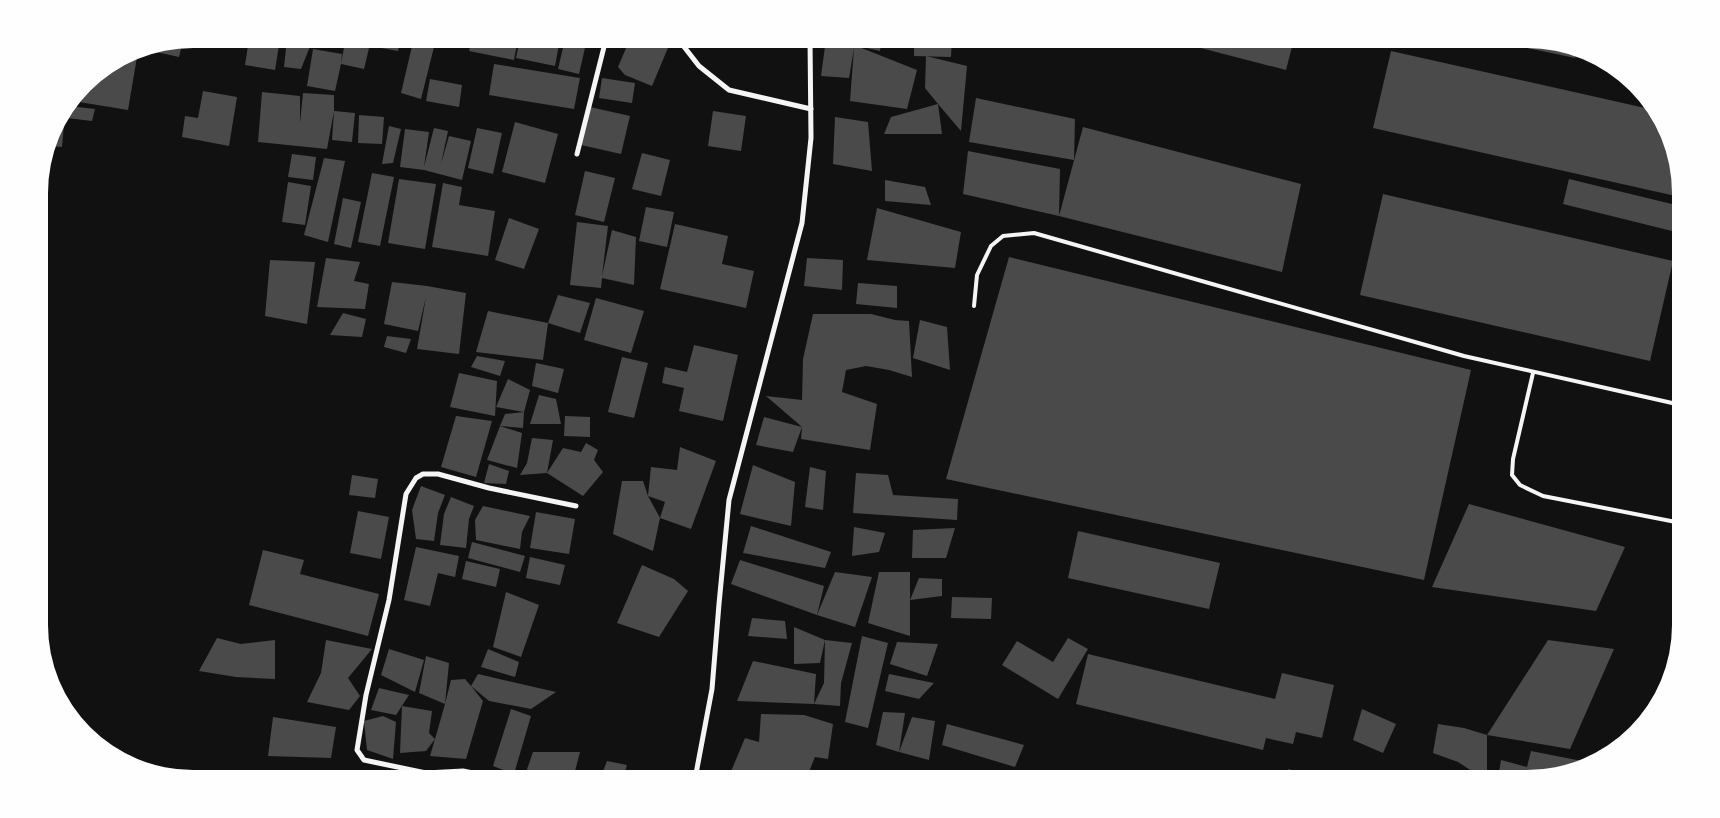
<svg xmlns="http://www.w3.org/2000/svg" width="1720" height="818" font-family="Lora,serif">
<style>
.building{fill:#4a4a4a}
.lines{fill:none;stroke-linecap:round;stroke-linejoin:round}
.service{stroke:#f5f5f5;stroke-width:4}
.minor{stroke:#f5f5f5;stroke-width:5}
</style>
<rect width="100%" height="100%" fill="#111"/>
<!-- building -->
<g class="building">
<path d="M 249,39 L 280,39 L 275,70 L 245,65 Z"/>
<path d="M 287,39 L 313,39 L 301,69 L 284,67 Z"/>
<path d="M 372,39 L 400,39 L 398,51 L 370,46 Z"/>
<path d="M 434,39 L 457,39 L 455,45 Z"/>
<path d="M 472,39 L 518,39 L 514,60 L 469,51 Z"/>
<path d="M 520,39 L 560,39 L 555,66 L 516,58 Z"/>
<path d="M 565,39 L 587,39 L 579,74 L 558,69 Z"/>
<path d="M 630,39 L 660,39 L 670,43 L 652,86 L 625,75 L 618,67 Z"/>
<path d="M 826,39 L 882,39 L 880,51 L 854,45 L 917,70 L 907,109 L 850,101 L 854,48 L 849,78 L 821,76 Z"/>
<path d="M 914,39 L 952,39 L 951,57 L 914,56 Z"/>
<path d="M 1166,39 L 1294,39 L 1286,70 Z"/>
<path d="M 1485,39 L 1528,39 L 1577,49 L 1575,58 Z"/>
<path d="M 183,41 L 179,57 L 142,49 L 174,42 Z"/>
<path d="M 345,42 L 369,48 L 364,69 L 341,64 L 335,91 L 307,86 L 313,49 L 342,54 L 341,64 Z"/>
<path d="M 413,42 L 434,47 L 421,99 L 401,93 Z"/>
<path d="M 1391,51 L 1654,110 L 1680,172 L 1680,197 L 1373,128 Z"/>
<path d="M 126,55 L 137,57 L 128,110 L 73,101 L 91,77 Z"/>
<path d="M 926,56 L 967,66 L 961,131 L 938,104 L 942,134 L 884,134 L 891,117 L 938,104 L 925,88 Z"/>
<path d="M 494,64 L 580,78 L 574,109 L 489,95 Z"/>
<path d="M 602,78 L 635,83 L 632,103 L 599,98 Z"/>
<path d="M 430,79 L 462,85 L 459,107 L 426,101 Z"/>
<path d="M 203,91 L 237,97 L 229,146 L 182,137 L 185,116 L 198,118 Z"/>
<path d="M 262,92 L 300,96 L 300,123 L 303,93 L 334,95 L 334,111 L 355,113 L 352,142 L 332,140 L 334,111 L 327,149 L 258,142 Z"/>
<path d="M 976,98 L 1075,119 L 1074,160 L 969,142 Z"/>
<path d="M 69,106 L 95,109 L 92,121 L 67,118 Z"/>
<path d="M 590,107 L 630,116 L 621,154 L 581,145 Z"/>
<path d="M 713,111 L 746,116 L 741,151 L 708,146 Z"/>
<path d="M 359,115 L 384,117 L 382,144 L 358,143 Z"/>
<path d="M 835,117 L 868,122 L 872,171 L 833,164 Z"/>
<path d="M 515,122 L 558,134 L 545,183 L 502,172 Z"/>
<path d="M 54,125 L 64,125 L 62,147 L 49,146 Z"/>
<path d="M 389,126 L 401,129 L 393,163 L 382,164 Z"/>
<path d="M 1083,127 L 1301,184 L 1282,272 L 1059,216 L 963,194 L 968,151 L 1060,169 L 1059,216 Z"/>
<path d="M 434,128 L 448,131 L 441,164 L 449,136 L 471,141 L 462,180 L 424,170 L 400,167 L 405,129 L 429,132 L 424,167 Z"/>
<path d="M 477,128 L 502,133 L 493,174 L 468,168 Z"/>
<path d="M 642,153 L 670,160 L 661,196 L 632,189 Z"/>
<path d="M 292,154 L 316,157 L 313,180 L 288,177 Z"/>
<path d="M 324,158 L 345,161 L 328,242 L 304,235 Z"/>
<path d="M 585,171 L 615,178 L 604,222 L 575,215 Z"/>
<path d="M 372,173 L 394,177 L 380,246 L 358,242 Z"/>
<path d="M 399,179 L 436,184 L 425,249 L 388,243 Z"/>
<path d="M 1569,179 L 1680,206 L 1680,233 L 1563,204 Z"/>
<path d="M 885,180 L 925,187 L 931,205 L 885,201 Z"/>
<path d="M 288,182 L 311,186 L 305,225 L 282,222 Z"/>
<path d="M 443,183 L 462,187 L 459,205 L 495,211 L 488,256 L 432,247 Z"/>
<path d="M 1383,194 L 1673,261 L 1650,361 L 1360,295 Z"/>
<path d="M 343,198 L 361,202 L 351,248 L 334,244 Z"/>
<path d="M 646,207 L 674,212 L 667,247 L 639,241 Z"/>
<path d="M 877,208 L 961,232 L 955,268 L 867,260 Z"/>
<path d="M 509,218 L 539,229 L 524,269 L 495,260 Z"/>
<path d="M 577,222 L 608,226 L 602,276 L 612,230 L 636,237 L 634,285 L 602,278 L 601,288 L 570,285 Z"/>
<path d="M 675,224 L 728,236 L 722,264 L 754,271 L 746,308 L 660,289 Z"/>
<path d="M 1009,257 L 1471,370 L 1424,580 L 946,479 Z"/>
<path d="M 326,258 L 360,262 L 354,281 L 369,284 L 365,309 L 317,307 Z"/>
<path d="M 807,258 L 843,260 L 842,290 L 804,286 Z"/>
<path d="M 270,260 L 315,262 L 307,324 L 265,316 Z"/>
<path d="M 392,282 L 427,286 L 466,293 L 459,354 L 417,349 L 426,297 L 418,331 L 384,324 Z"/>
<path d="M 858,283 L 897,286 L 897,308 L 856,304 Z"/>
<path d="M 558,295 L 590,303 L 580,333 L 548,323 Z"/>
<path d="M 596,298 L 644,311 L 631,353 L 584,340 Z"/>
<path d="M 488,311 L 548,323 L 543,360 L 476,352 Z"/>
<path d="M 343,313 L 366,319 L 362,337 L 330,335 Z"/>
<path d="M 813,314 L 871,314 L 895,320 L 909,321 L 912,377 L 889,370 L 866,366 L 846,370 L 842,392 L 877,404 L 870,450 L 801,439 L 802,427 L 793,452 L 756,445 L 764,417 L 802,427 L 766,396 L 802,400 L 803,359 Z"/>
<path d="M 920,320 L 947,327 L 950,370 L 913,358 Z"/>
<path d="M 387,336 L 411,339 L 406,353 L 384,347 Z"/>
<path d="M 694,345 L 738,355 L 723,421 L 679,411 L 684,388 L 662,383 L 665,367 L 687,372 Z"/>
<path d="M 477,356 L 505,361 L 500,376 L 471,367 Z"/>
<path d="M 622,357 L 648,363 L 634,418 L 608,412 Z"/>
<path d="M 536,363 L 564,369 L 558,393 L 532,386 Z"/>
<path d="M 459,373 L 497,381 L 495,416 L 450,407 Z"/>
<path d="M 508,379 L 530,390 L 524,412 L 496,407 Z"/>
<path d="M 539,395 L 556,399 L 561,424 L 530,424 Z"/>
<path d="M 524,412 L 523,428 L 500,426 L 505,414 Z"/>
<path d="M 456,416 L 492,421 L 476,477 L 441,467 Z"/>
<path d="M 565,416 L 590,417 L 590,437 L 564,436 Z"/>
<path d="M 500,426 L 522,433 L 517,468 L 487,460 Z"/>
<path d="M 532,438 L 553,440 L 547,473 L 520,475 L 527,463 Z"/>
<path d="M 586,443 L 598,450 L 594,460 L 603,472 L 583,496 L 547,473 L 563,448 L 581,452 Z"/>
<path d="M 680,447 L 716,461 L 691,529 L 660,518 L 653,551 L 613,534 L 622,481 L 643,481 L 648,496 L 660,518 L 665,502 L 648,496 L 651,467 L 677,470 Z"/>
<path d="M 489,464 L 509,471 L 506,484 L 484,483 Z"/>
<path d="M 753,465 L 795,482 L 791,526 L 740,514 Z"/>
<path d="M 810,467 L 826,471 L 823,510 L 805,507 Z"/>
<path d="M 856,473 L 888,475 L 893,495 L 958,499 L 957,520 L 853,513 Z"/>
<path d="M 352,475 L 378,479 L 375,498 L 349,495 Z"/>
<path d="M 421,486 L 445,495 L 438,513 L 434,541 L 416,539 L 412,510 Z"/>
<path d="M 451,497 L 474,506 L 469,519 L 466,548 L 440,545 L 444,514 Z"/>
<path d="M 1469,504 L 1625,547 L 1596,611 L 1432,587 Z"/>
<path d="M 483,506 L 530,516 L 522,532 L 520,549 L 476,540 L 475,520 Z"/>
<path d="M 358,511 L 389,517 L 381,559 L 350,553 Z"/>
<path d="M 536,512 L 575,519 L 569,554 L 530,548 Z"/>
<path d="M 751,526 L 831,552 L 825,568 L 743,553 Z"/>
<path d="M 854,527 L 885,533 L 879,552 L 852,556 Z"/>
<path d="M 955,528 L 946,558 L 912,558 L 913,530 Z"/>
<path d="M 1078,531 L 1220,563 L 1209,609 L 1068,578 Z"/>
<path d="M 472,542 L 525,556 L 520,572 L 468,558 Z"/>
<path d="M 416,547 L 459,556 L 455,577 L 438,573 L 430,606 L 404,600 Z"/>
<path d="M 263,550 L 304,560 L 300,574 L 379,594 L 368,636 L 249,605 Z"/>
<path d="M 530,557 L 565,565 L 560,585 L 526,578 Z"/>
<path d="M 740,560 L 824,586 L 817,615 L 731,584 Z"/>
<path d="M 466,561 L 500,569 L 496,587 L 462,579 Z"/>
<path d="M 642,565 L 674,579 L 688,591 L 659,637 L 617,623 Z"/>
<path d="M 835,572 L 872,577 L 855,627 L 817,615 Z"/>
<path d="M 879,572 L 910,572 L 910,600 L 919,578 L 942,579 L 942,596 L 910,600 L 910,636 L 868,623 Z"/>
<path d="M 506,592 L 539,605 L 521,657 L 493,647 Z"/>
<path d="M 952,597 L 992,598 L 991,619 L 951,618 Z"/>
<path d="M 752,618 L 785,621 L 787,639 L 748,636 Z"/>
<path d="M 794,627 L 825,640 L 820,663 L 794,664 Z"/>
<path d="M 862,636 L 888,643 L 868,728 L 845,722 Z"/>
<path d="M 217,638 L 241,644 L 275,640 L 275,679 L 236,677 L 199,671 Z"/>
<path d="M 1068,638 L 1088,649 L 1058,699 L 1002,665 L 1017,641 L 1053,662 Z"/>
<path d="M 326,640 L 372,649 L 348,678 L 360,696 L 349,710 L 307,702 L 321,673 Z"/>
<path d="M 825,640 L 852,643 L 841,683 L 840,706 L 814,704 L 824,683 Z"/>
<path d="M 1548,640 L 1614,649 L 1570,749 L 1487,735 Z"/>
<path d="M 897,642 L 938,644 L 927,676 L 890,664 Z"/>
<path d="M 389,649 L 424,660 L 415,692 L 381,675 Z"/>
<path d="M 488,649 L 519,662 L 515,677 L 481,667 Z"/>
<path d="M 1088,654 L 1275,699 L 1282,673 L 1334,685 L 1322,738 L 1296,732 L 1293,744 L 1266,738 L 1263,750 L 1076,704 Z"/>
<path d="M 426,656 L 449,663 L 445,704 L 451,680 L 465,679 L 471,686 L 478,674 L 556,692 L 531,709 L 489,701 L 471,686 L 483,701 L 466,759 L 430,756 L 435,739 L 426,751 L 400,753 L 402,706 L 432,711 L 429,733 L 435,739 L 445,704 L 419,693 Z"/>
<path d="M 753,661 L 816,674 L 814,704 L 737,701 Z"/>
<path d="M 889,674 L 934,683 L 919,699 L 885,691 Z"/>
<path d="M 379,688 L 409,695 L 396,715 L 371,710 Z"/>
<path d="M 511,709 L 531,716 L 514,774 L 493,766 Z"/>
<path d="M 1362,709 L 1396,724 L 1383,753 L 1353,740 Z"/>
<path d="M 883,712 L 905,713 L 899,752 L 876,745 Z"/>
<path d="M 761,714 L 804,715 L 833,724 L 828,759 L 815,757 L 806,779 L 771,779 L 766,778 L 766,779 L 732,779 L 732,769 L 745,738 L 759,742 Z"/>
<path d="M 383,716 L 396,722 L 393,759 L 367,750 L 364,721 Z"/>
<path d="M 273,717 L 336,727 L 331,758 L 268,756 Z"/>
<path d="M 912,717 L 935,721 L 929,760 L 899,752 Z"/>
<path d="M 947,724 L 1024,745 L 1015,767 L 942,745 Z"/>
<path d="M 1438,724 L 1464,728 L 1487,735 L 1487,779 L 1484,779 L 1458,762 L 1433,753 Z"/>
<path d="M 1531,751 L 1587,762 L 1538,779 L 1498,779 L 1501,760 L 1527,767 Z"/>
<path d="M 533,752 L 580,752 L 573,779 L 529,779 L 524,778 Z"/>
<path d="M 607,761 L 627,765 L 623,779 L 600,779 Z"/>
<path d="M 1288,769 L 1325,778 L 1325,779 L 1285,779 Z"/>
<path d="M 871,772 L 911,777 L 910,779 L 867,779 Z"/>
<path d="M 923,772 L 948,778 L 948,779 L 919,779 Z"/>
</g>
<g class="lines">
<!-- service -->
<g class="service">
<path d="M 974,306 L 977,275 L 991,246 L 1003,236 L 1034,233 L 1464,356 L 1681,405"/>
<path d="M 1533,373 L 1513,459 L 1512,475 L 1520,485 L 1543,496 L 1681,523"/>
</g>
<!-- minor -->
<g class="minor">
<path d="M 678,39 L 699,66 L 729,90 L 811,109"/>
<path d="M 577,154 L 606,39"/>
<path d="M 502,779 L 463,771 L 426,773 L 364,760 L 357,750 L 366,695 L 389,600 L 406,494 L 416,478 L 423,474 L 438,474 L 489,488 L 576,506"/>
<path d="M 695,779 L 712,689 L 719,604 L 729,500 L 802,223 L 811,138 L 810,39"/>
</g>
</g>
<!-- crop -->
<path d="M0 0H1720V818H0ZM193 48H1527A145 145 0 0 1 1672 193V625A145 145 0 0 1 1527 770H193A145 145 0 0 1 48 625V193A145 145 0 0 1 193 48Z" fill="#fefefe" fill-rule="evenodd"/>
</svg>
